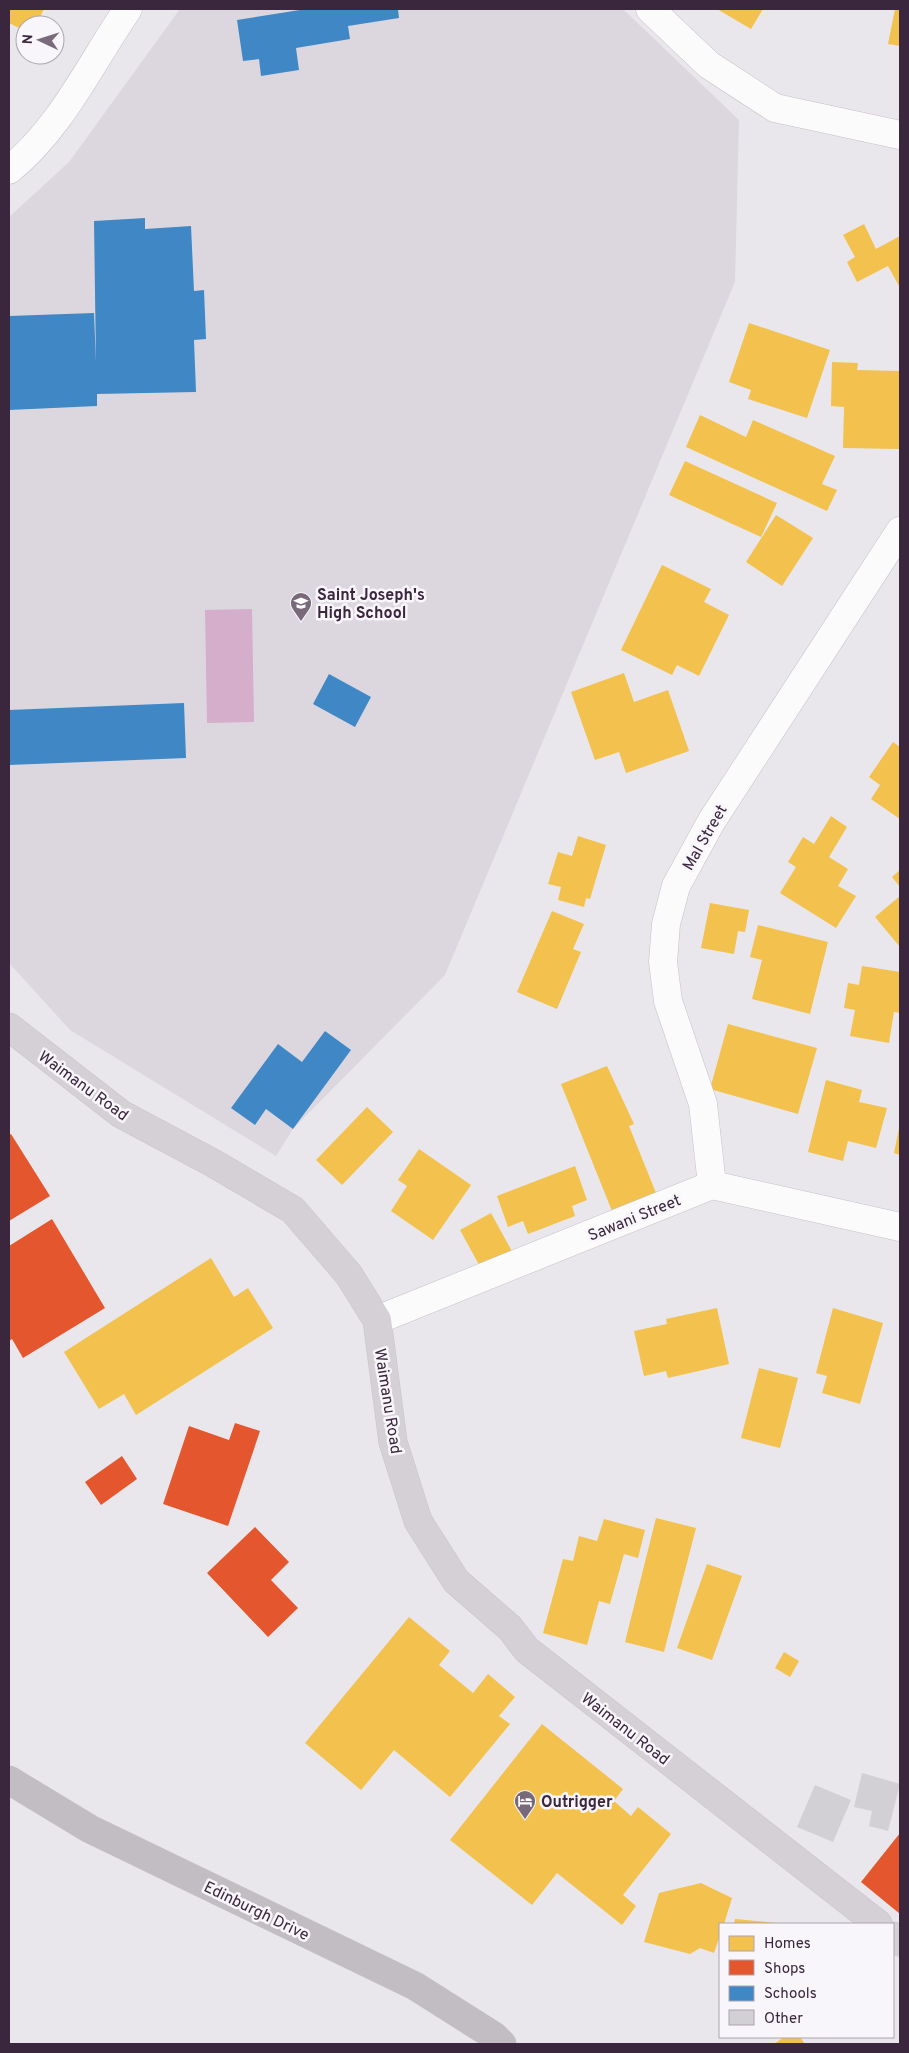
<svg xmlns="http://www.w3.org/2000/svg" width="909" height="2053" font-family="Overpass,sans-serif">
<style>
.built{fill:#dcd7df}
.water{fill:#d4aeca}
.homes{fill:#f2c14e}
.shops{fill:#e4572e}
.schools{fill:#3f88c5}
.building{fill:#d3d0d5}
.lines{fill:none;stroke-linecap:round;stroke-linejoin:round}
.minor-casing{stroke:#c4c0c6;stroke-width:29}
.major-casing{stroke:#c9c3ca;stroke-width:29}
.highway-casing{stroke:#c9c3ca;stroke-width:29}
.minor{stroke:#fcfbfc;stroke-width:28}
.major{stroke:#d5d0d6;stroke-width:28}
.highway{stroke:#c2bcc3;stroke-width:28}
.labels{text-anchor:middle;stroke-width:5;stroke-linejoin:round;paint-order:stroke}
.poi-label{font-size:16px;font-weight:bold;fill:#3a273d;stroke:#f8f6fa;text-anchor:start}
.street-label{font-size:16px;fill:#3a273d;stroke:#f8f6fa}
</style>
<rect width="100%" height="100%" fill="#eae7ec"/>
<!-- built -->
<path class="built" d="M 180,9 L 623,9 L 739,120 L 735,282 L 445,975 L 293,1129 L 276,1156 L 70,1030 L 9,963 L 9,217 L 69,162 Z"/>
<!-- water -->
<path class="water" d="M 252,609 L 254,722 L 207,723 L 205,610 Z"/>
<!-- homes -->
<g class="homes">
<path d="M 9,9 L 44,9 L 36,25 L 23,25 L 21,29 L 9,23 Z"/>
<path d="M 717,9 L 763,9 L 751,29 Z"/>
<path d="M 895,9 L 900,9 L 900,46 L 888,44 Z"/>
<path d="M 864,224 L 876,249 L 900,236 L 900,285 L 899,286 L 888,266 L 857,282 L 847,262 L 855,257 L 843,235 Z"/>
<path d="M 749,323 L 830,350 L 807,418 L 748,399 L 751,390 L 729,382 Z"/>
<path d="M 832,362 L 858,363 L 857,370 L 900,371 L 900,449 L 843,448 L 844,407 L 831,406 Z"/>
<path d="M 700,415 L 746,437 L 753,420 L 835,456 L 822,484 L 837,490 L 827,511 L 686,447 Z"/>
<path d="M 685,461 L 777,503 L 761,537 L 669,495 Z"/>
<path d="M 776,515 L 813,538 L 782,586 L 746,562 Z"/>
<path d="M 662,565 L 711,589 L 704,602 L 729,615 L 699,676 L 677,665 L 672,675 L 621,650 Z"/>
<path d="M 624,673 L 634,702 L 668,690 L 689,751 L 626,773 L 619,752 L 595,760 L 571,692 Z"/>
<path d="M 893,742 L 900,747 L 900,819 L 871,799 L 880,785 L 869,777 Z"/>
<path d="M 831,816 L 847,827 L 829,857 L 848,869 L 838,886 L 856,896 L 836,928 L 780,893 L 796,867 L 788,862 L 803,837 L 814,844 Z"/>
<path d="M 578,836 L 606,845 L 590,899 L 586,898 L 584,907 L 558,900 L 561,887 L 548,884 L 558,852 L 572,856 Z"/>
<path d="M 900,870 L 900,887 L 892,877 Z"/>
<path d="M 900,896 L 900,947 L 875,917 Z"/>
<path d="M 710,903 L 749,910 L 745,932 L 738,931 L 734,954 L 701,948 Z"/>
<path d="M 552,911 L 584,924 L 573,949 L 581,952 L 557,1009 L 517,992 Z"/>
<path d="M 758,925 L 828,942 L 810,1014 L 752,999 L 762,960 L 750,957 Z"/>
<path d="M 862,966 L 900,972 L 900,1013 L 894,1012 L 889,1043 L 850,1036 L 855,1010 L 844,1008 L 848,983 L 859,985 Z"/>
<path d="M 728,1024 L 817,1048 L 798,1114 L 710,1089 Z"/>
<path d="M 607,1066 L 634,1124 L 629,1126 L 656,1193 L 612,1211 L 561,1084 Z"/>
<path d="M 826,1080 L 862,1090 L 859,1102 L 887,1108 L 876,1148 L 848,1141 L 843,1161 L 808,1152 Z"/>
<path d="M 367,1107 L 393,1132 L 342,1185 L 316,1160 Z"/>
<path d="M 899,1128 L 900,1128 L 900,1155 L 894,1153 Z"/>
<path d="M 419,1149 L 471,1185 L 433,1240 L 391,1211 L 407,1186 L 398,1180 Z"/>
<path d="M 575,1166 L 587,1200 L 572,1206 L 575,1216 L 528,1234 L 523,1221 L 508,1227 L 497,1196 Z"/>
<path d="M 491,1213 L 514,1255 L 483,1272 L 460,1230 Z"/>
<path d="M 211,1258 L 234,1297 L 248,1288 L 273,1328 L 136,1415 L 124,1394 L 99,1409 L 64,1352 Z"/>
<path d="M 717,1308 L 729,1364 L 668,1378 L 666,1371 L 644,1376 L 634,1331 L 667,1324 L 666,1319 Z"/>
<path d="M 833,1308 L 883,1323 L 860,1404 L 822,1393 L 827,1376 L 816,1373 Z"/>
<path d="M 759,1368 L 798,1378 L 780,1448 L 741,1438 Z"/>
<path d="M 656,1518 L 696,1528 L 664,1652 L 625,1642 Z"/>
<path d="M 604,1519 L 645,1530 L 638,1558 L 624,1554 L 610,1604 L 599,1601 L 587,1645 L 543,1633 L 563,1559 L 573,1561 L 579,1536 L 597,1541 Z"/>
<path d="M 707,1564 L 742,1576 L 712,1660 L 677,1648 Z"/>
<path d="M 409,1617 L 450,1651 L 439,1665 L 473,1693 L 488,1674 L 515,1697 L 499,1716 L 510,1724 L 450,1797 L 394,1750 L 361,1790 L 305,1743 Z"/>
<path d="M 784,1652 L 799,1661 L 790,1677 L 775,1668 Z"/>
<path d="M 542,1724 L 623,1789 L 614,1801 L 631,1816 L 638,1807 L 671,1834 L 623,1895 L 636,1906 L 622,1925 L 557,1873 L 532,1905 L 450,1840 Z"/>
<path d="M 701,1883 L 732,1898 L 724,1924 L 720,1924 L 720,1935 L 714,1953 L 700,1948 L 690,1954 L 644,1942 L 659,1893 Z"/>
<path d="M 735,1919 L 777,1923 L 776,1924 L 734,1924 Z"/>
<path d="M 784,2037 L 800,2037 L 805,2044 L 774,2044 Z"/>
</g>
<!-- shops -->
<g class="shops">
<path d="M 11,1134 L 50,1196 L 9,1221 L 9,1135 Z"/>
<path d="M 52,1219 L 105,1308 L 23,1358 L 12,1339 L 9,1341 L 9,1246 Z"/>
<path d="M 235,1423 L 260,1431 L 228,1526 L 163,1504 L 189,1426 L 229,1440 Z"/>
<path d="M 122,1456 L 137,1479 L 101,1505 L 85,1482 Z"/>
<path d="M 255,1527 L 289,1562 L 271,1580 L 298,1608 L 268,1637 L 207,1573 Z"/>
<path d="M 900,1833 L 900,1914 L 861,1882 Z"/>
</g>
<!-- schools -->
<g class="schools">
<path d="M 306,9 L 398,9 L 399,18 L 348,26 L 350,39 L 296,48 L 299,70 L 261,76 L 259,59 L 243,61 L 237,20 Z"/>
<path d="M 145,218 L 145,229 L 191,226 L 194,291 L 204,290 L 206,339 L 194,340 L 196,392 L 97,394 L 97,406 L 9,410 L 9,316 L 94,313 L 96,363 L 94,221 Z"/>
<path d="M 329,674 L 371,697 L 355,727 L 313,704 Z"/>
<path d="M 184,703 L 186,758 L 9,765 L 9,710 Z"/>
<path d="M 325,1031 L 351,1050 L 293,1129 L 266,1109 L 255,1125 L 231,1108 L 278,1044 L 302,1062 Z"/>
</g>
<!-- building -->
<g class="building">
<path d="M 862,1773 L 900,1784 L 888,1831 L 869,1826 L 872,1811 L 854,1807 Z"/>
<path d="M 815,1785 L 851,1800 L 833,1842 L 797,1827 Z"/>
</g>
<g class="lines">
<!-- minor casing -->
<g class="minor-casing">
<g id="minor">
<path d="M 650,9 L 709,65 L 775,108 L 900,135"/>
<path d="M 9,170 C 62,127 90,64 128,9"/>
<path d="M 712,1185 L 703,1104 L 668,1001 L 663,962 L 666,924 L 676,886 L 711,822 L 900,531"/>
<path d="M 377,1320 L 712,1185 L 900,1227"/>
</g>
</g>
<!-- major casing -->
<g class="major-casing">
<g id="major">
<path d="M 9,1027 L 121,1114 L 213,1163 L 293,1210 L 349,1275 L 377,1320 L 393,1442 L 418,1521 L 456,1581 L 510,1628 L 527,1650 L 878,1924"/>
<path d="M 893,1936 L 900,1942"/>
</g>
</g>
<!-- highway casing -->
<g class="highway-casing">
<path id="highway" d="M 9,1780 L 90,1829 L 415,1986 L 494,2036 L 502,2044"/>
</g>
<!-- minor -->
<use href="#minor" class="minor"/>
<!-- major -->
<use href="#major" class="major"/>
<!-- highway -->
<use href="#highway" class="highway"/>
</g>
<!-- icons -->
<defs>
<g id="school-pin" transform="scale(1.125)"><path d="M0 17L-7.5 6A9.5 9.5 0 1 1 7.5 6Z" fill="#786a7a" stroke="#f8f6fa"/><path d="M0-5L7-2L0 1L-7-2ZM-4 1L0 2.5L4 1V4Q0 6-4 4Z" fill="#fff"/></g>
<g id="hotel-pin" transform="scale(1.125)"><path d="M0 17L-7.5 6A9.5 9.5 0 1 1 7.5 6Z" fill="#786a7a" stroke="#f8f6fa"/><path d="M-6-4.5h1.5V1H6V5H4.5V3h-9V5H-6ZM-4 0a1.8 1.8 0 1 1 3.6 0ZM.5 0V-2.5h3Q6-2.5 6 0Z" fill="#fff"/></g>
</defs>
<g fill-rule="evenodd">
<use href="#school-pin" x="301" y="603"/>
<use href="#hotel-pin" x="525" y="1801"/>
</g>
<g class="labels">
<!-- poi labels -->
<g class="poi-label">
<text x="317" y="600">Saint Joseph's<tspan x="317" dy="18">High School</tspan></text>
<text x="541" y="1807">Outrigger</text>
</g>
<!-- street labels -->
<g class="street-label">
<text transform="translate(704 837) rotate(-60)" y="6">Mal Street</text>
<text transform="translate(84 1085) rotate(36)" y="6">Waimanu Road</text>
<text transform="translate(634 1217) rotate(-22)" y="6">Sawani Street</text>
<text transform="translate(389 1401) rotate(81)" y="6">Waimanu Road</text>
<text transform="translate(626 1728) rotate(38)" y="6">Waimanu Road</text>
<text transform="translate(257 1910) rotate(26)" y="6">Edinburgh Drive</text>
</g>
</g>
<!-- border -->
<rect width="909" height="2053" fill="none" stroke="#3a273d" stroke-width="20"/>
<!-- legend -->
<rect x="719" y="1923" width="175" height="115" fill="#f8f6fa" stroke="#aca3ae"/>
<rect x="729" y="1936" width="25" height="15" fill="#f2c14e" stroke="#aca3ae"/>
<text x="764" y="1948" font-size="15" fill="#3a273d">Homes</text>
<rect x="729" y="1960" width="25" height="15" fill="#e4572e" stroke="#aca3ae"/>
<text x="764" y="1973" font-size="15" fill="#3a273d">Shops</text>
<rect x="729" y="1986" width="25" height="15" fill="#3f88c5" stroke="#aca3ae"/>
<text x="764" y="1998" font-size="15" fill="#3a273d">Schools</text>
<rect x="729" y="2010" width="25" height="15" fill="#d3d0d5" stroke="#aca3ae"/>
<text x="764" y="2023" font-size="15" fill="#3a273d">Other</text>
<!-- north arrow -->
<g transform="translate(40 40) rotate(274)"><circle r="24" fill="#f8f6fa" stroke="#aca3ae"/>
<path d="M0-4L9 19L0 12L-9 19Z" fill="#786a7a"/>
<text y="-8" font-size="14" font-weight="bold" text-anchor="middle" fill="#3a273d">N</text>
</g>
</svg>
